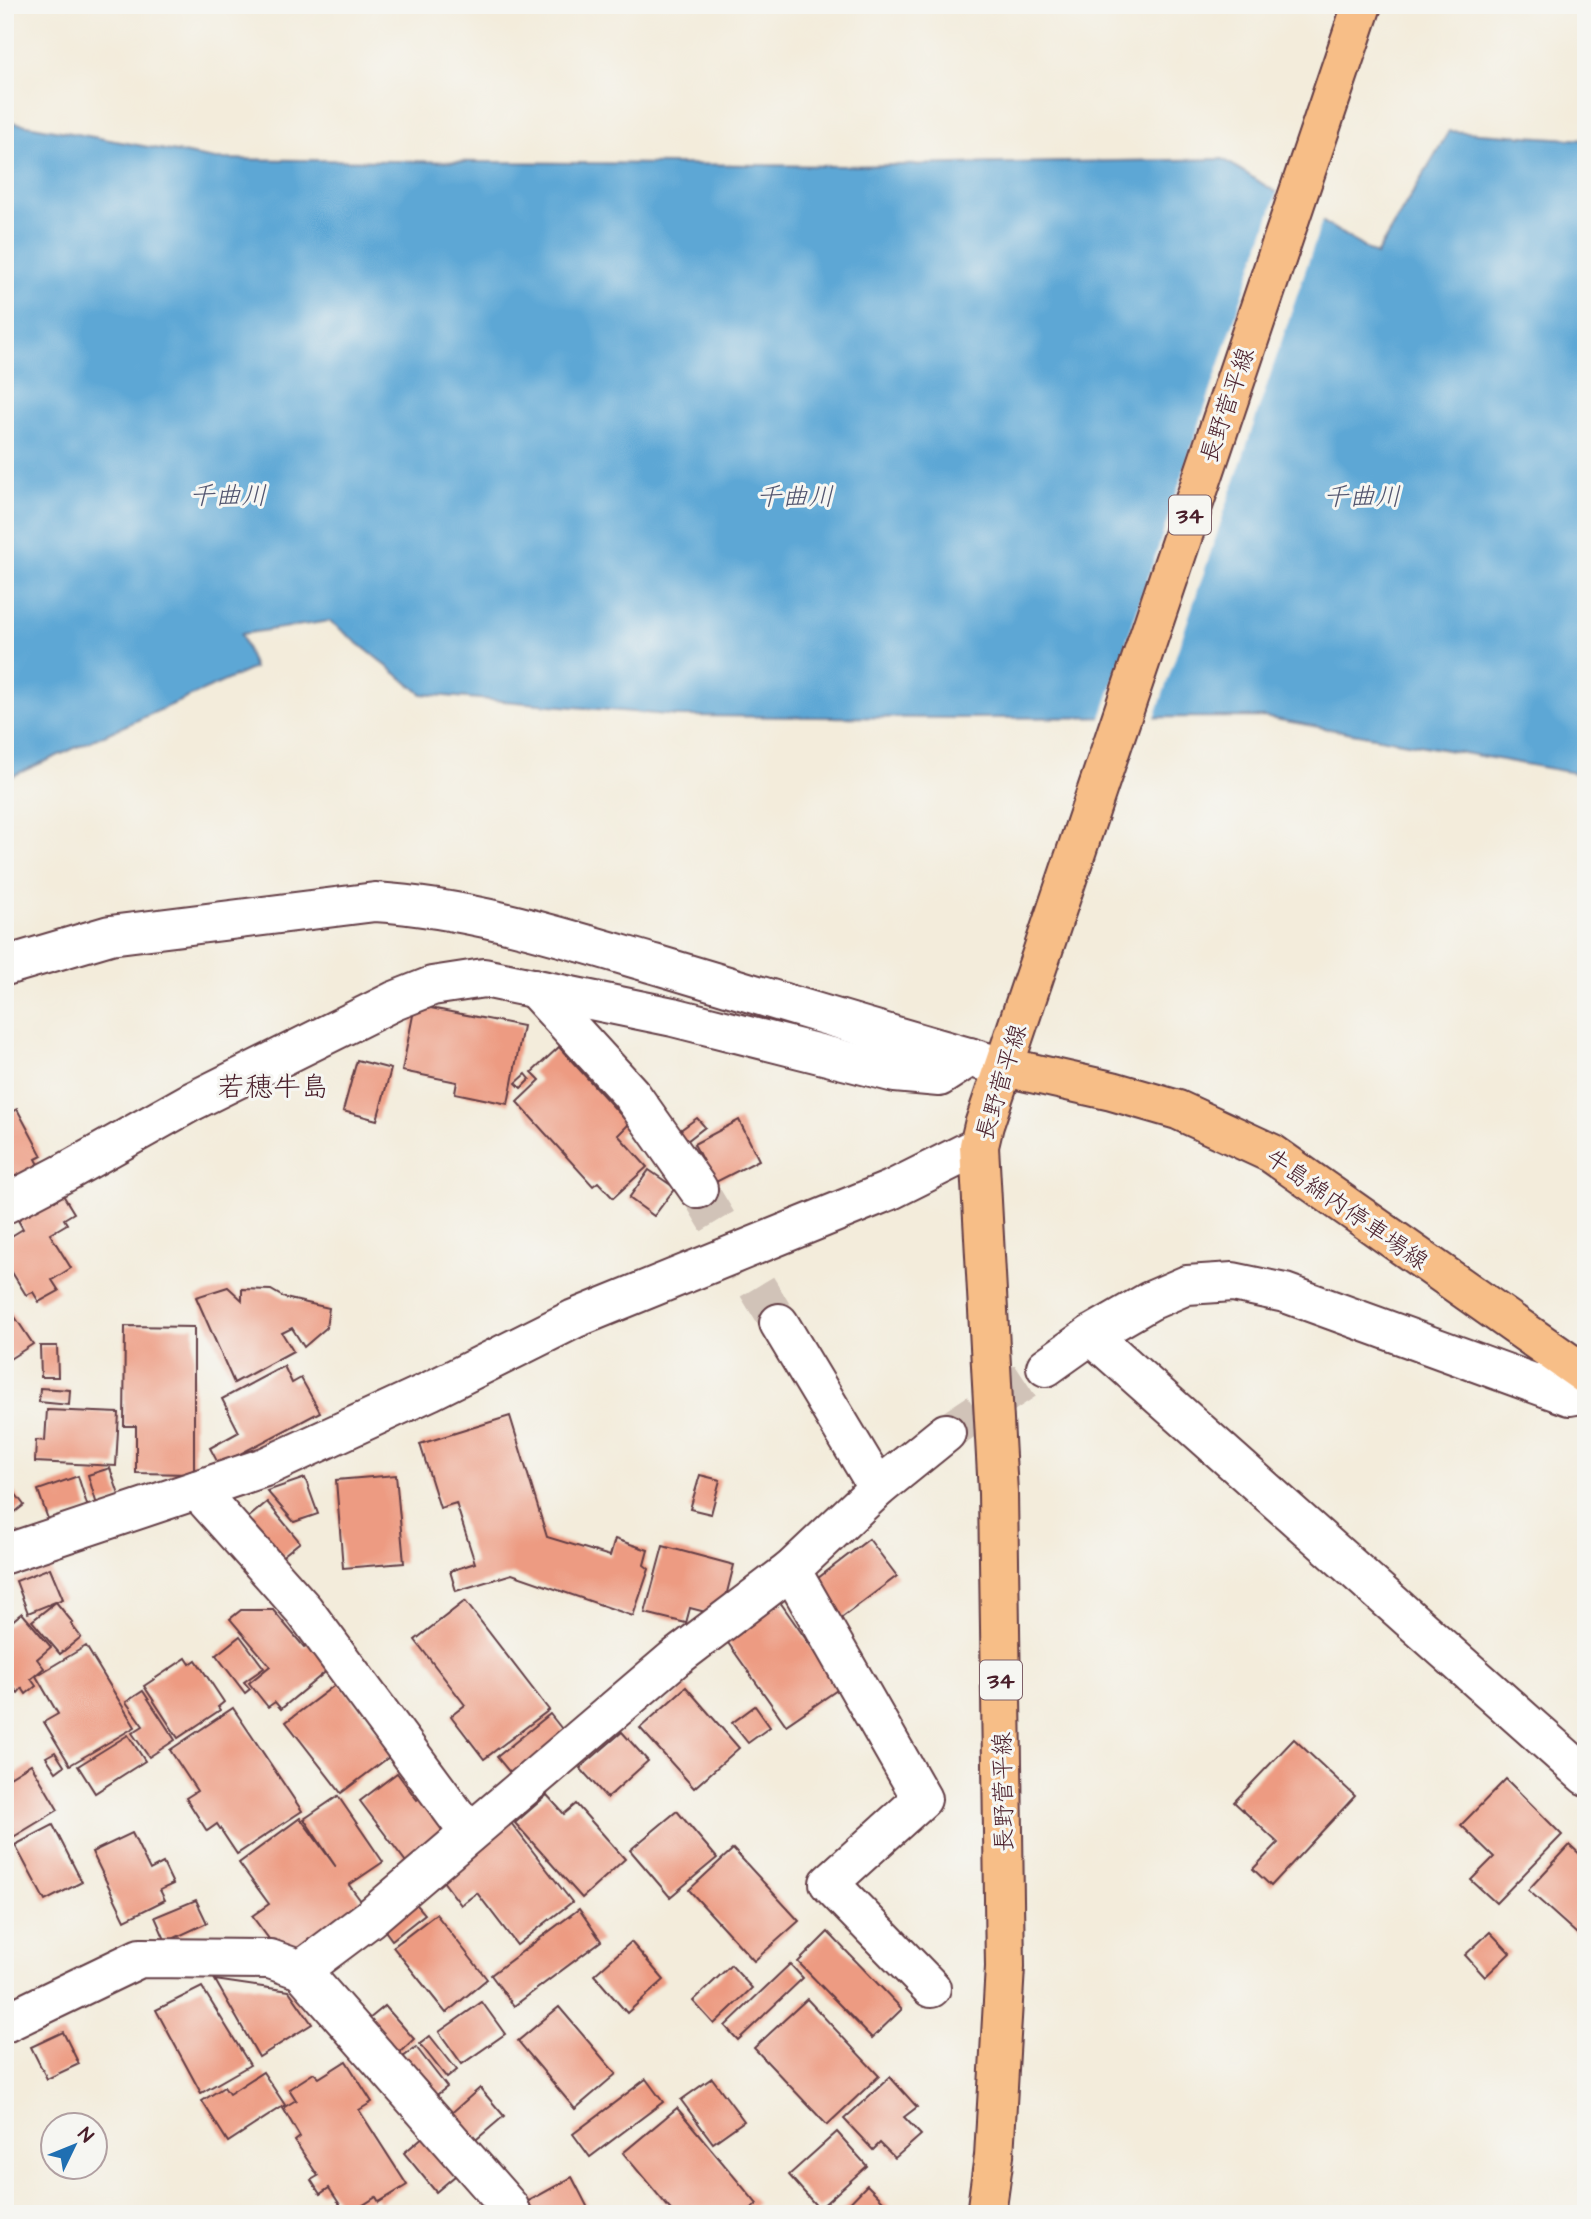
<svg xmlns="http://www.w3.org/2000/svg" width="1591" height="2219" font-family="'Architects Daughter','Klee One',sans-serif">
<style>
.water{fill:#5da7d5;stroke:#546380;stroke-width:2}
.pier{fill:#f3ecdb}
.building{fill:#ed9b82}
.lines{fill:none;stroke-linecap:round;stroke-linejoin:round}
.minor-tunnel{stroke:#d1c3b8;stroke-width:38;stroke-dasharray:38 19;stroke-linecap:butt}
.minor-casing{stroke:#633e45;stroke-width:42}
.major-casing{stroke:#633e45;stroke-width:42}
.minor{stroke:#fff;stroke-width:38}
.major{stroke:#f7be87;stroke-width:38}
.labels{text-anchor:middle;stroke-width:6;stroke-linejoin:round;paint-order:stroke}
.shield{fill:#f6f6f2;stroke:#7e6067;stroke-width:2}
.shield-label{font-size:23px;font-weight:bold;fill:#4a1f2b}
.street-label{font-size:24px;fill:#4a1f2b;stroke:#f6f6f2}
.water-label{font-size:26px;font-style:italic;fill:#52556f;stroke:#f6f6f2}
.quarter-label{font-size:28px;fill:#4a1f2b;stroke:#f6f6f2}
</style>
<rect width="100%" height="100%" fill="#f6f6f2"/>
<filter id="ink" filterUnits="userSpaceOnUse"><feTurbulence type="fractalNoise" baseFrequency=".0143" numOctaves="2"/><feDisplacementMap in="SourceGraphic" scale="14" xChannelSelector="R" yChannelSelector="G"/><feConvolveMatrix kernelMatrix="1 2 1 2 8 2 1 2 1" color-interpolation-filters="sRGB"/></filter>
<filter id="wash" filterUnits="userSpaceOnUse"><feTurbulence type="fractalNoise" baseFrequency=".00686" numOctaves="4" result="noise"/><feDisplacementMap in="SourceGraphic" scale="28" xChannelSelector="R" yChannelSelector="G"/><feGaussianBlur stdDeviation="1.57" result="paint"/><feColorMatrix in="noise" values="0 0 0 0 0 0 0 0 0 0 0 0 0 0 0 0 0 1.4 0 .05"/><feComposite in="paint" operator="in"/></filter>
<g filter="url(#wash)">
<rect width="100%" height="100%" fill="#f3ecdb"/>
<!-- water -->
<path class="water" d="M 5,121 L 215,159 L 843,166 L 1223,159 L 1376,255 L 1449,131 L 1586,140 L 1586,775 L 1263,717 L 957,718 L 679,716 L 422,694 L 330,621 L 241,634 L 254,668 L 10,777 L 5,759 Z"/>
<!-- pier -->
<path class="pier" d="M 1278,190 L 1323,218 L 1154,721 L 1100,721 Z"/>
<g id="blocks">
<!-- building -->
<g class="building">
<path d="M 415,1005 L 523,1026 L 508,1104 L 455,1093 L 457,1082 L 402,1071 Z"/>
<path d="M 559,1047 L 629,1124 L 618,1135 L 647,1167 L 613,1198 L 598,1182 L 593,1186 L 517,1102 L 540,1080 L 532,1072 Z"/>
<path d="M 357,1060 L 391,1069 L 377,1120 L 343,1111 Z"/>
<path d="M 526,1074 L 530,1079 L 521,1088 L 516,1083 Z"/>
<path d="M 17,1109 L 42,1156 L 36,1159 L 43,1172 L 11,1188 L 5,1178 L 5,1115 Z"/>
<path d="M 697,1118 L 705,1127 L 683,1144 L 675,1134 Z"/>
<path d="M 739,1120 L 759,1160 L 714,1183 L 694,1144 Z"/>
<path d="M 649,1170 L 675,1188 L 654,1216 L 629,1198 Z"/>
<path d="M 50,1192 L 55,1201 L 63,1195 L 74,1213 L 64,1219 L 67,1224 L 50,1234 L 71,1268 L 52,1280 L 59,1291 L 39,1302 L 33,1292 L 26,1295 L 5,1261 L 5,1240 L 23,1229 L 14,1213 Z"/>
<path d="M 228,1287 L 242,1300 L 242,1289 L 271,1290 L 285,1298 L 329,1308 L 326,1328 L 304,1347 L 292,1328 L 282,1333 L 293,1351 L 234,1383 L 196,1297 Z"/>
<path d="M 5,1302 L 33,1344 L 5,1362 Z"/>
<path d="M 125,1326 L 194,1327 L 194,1474 L 136,1473 L 136,1426 L 124,1426 Z"/>
<path d="M 40,1346 L 57,1346 L 58,1377 L 41,1377 Z"/>
<path d="M 284,1366 L 292,1383 L 301,1378 L 320,1412 L 219,1465 L 210,1448 L 239,1432 L 222,1399 Z"/>
<path d="M 40,1388 L 70,1390 L 69,1405 L 39,1402 Z"/>
<path d="M 47,1410 L 119,1413 L 116,1466 L 35,1462 L 36,1440 L 45,1441 Z"/>
<path d="M 510,1416 L 547,1537 L 610,1556 L 615,1539 L 648,1550 L 644,1565 L 649,1569 L 633,1616 L 512,1574 L 456,1591 L 450,1571 L 475,1563 L 456,1503 L 440,1508 L 420,1444 Z"/>
<path d="M 110,1468 L 120,1498 L 97,1505 L 88,1475 Z"/>
<path d="M 396,1475 L 404,1563 L 343,1568 L 336,1480 Z"/>
<path d="M 700,1475 L 720,1480 L 711,1514 L 690,1509 Z"/>
<path d="M 78,1476 L 88,1508 L 49,1522 L 38,1490 Z"/>
<path d="M 305,1478 L 318,1514 L 294,1522 L 267,1491 Z"/>
<path d="M 5,1480 L 24,1505 L 5,1520 Z"/>
<path d="M 267,1502 L 300,1542 L 269,1567 L 237,1527 Z"/>
<path d="M 869,1539 L 897,1576 L 841,1618 L 813,1582 Z"/>
<path d="M 663,1546 L 734,1565 L 721,1616 L 690,1608 L 686,1623 L 645,1613 Z"/>
<path d="M 50,1568 L 63,1599 L 28,1613 L 16,1581 Z"/>
<path d="M 465,1601 L 549,1710 L 484,1759 L 451,1716 L 465,1705 L 415,1640 Z"/>
<path d="M 56,1602 L 73,1623 L 71,1624 L 81,1637 L 60,1654 L 32,1621 Z"/>
<path d="M 780,1602 L 840,1688 L 786,1725 L 726,1640 Z"/>
<path d="M 241,1610 L 273,1610 L 304,1647 L 309,1642 L 330,1668 L 281,1709 L 275,1702 L 268,1707 L 249,1683 L 270,1666 L 230,1619 Z"/>
<path d="M 22,1613 L 51,1647 L 37,1659 L 44,1668 L 31,1679 L 36,1686 L 26,1694 L 22,1688 L 18,1693 L 5,1678 L 5,1627 Z"/>
<path d="M 240,1636 L 264,1668 L 244,1682 L 250,1689 L 245,1693 L 216,1655 Z"/>
<path d="M 86,1646 L 135,1727 L 70,1765 L 44,1722 L 58,1714 L 36,1676 Z"/>
<path d="M 186,1658 L 190,1664 L 196,1660 L 224,1702 L 218,1707 L 220,1710 L 178,1738 L 144,1686 Z"/>
<path d="M 339,1682 L 393,1754 L 341,1793 L 286,1722 Z"/>
<path d="M 686,1687 L 739,1748 L 694,1788 L 640,1728 Z"/>
<path d="M 143,1691 L 175,1740 L 149,1757 L 132,1733 L 143,1726 L 126,1702 Z"/>
<path d="M 755,1706 L 770,1727 L 748,1743 L 732,1723 Z"/>
<path d="M 233,1708 L 302,1811 L 237,1854 L 217,1824 L 207,1831 L 186,1798 L 197,1791 L 170,1750 Z"/>
<path d="M 550,1714 L 569,1738 L 516,1780 L 497,1757 Z"/>
<path d="M 622,1732 L 648,1761 L 607,1798 L 580,1768 Z"/>
<path d="M 128,1735 L 145,1761 L 95,1793 L 78,1766 Z"/>
<path d="M 1294,1739 L 1355,1796 L 1271,1886 L 1253,1869 L 1278,1843 L 1234,1802 Z"/>
<path d="M 55,1752 L 64,1766 L 56,1772 L 46,1757 Z"/>
<path d="M 31,1764 L 58,1810 L 5,1842 L 5,1780 Z"/>
<path d="M 397,1773 L 417,1800 L 425,1795 L 452,1831 L 412,1870 L 360,1801 Z"/>
<path d="M 1506,1779 L 1562,1835 L 1496,1903 L 1471,1880 L 1494,1857 L 1461,1825 Z"/>
<path d="M 547,1795 L 564,1814 L 576,1804 L 625,1859 L 582,1898 L 515,1823 Z"/>
<path d="M 338,1796 L 383,1862 L 349,1885 L 364,1905 L 287,1963 L 252,1916 L 269,1904 L 239,1863 L 300,1818 L 336,1867 L 304,1819 Z"/>
<path d="M 677,1811 L 717,1858 L 670,1897 L 630,1850 Z"/>
<path d="M 511,1823 L 572,1902 L 517,1945 L 477,1893 L 461,1905 L 440,1877 Z"/>
<path d="M 53,1825 L 82,1882 L 45,1901 L 15,1845 Z"/>
<path d="M 132,1833 L 150,1870 L 163,1863 L 173,1884 L 160,1890 L 165,1900 L 125,1920 L 92,1852 Z"/>
<path d="M 1570,1845 L 1586,1860 L 1586,1942 L 1528,1890 Z"/>
<path d="M 733,1849 L 799,1921 L 754,1961 L 689,1890 Z"/>
<path d="M 412,1899 L 425,1914 L 392,1940 L 380,1924 Z"/>
<path d="M 196,1900 L 207,1923 L 166,1942 L 155,1917 Z"/>
<path d="M 579,1909 L 601,1941 L 514,2006 L 491,1975 Z"/>
<path d="M 436,1914 L 487,1979 L 446,2013 L 393,1947 Z"/>
<path d="M 828,1932 L 902,2009 L 872,2038 L 798,1962 Z"/>
<path d="M 1490,1932 L 1510,1953 L 1485,1977 L 1465,1955 Z"/>
<path d="M 631,1942 L 664,1980 L 627,2013 L 594,1975 Z"/>
<path d="M 790,1964 L 803,1978 L 738,2040 L 725,2026 Z"/>
<path d="M 731,1965 L 752,1988 L 714,2024 L 693,2001 Z"/>
<path d="M 215,1980 L 289,1991 L 312,2024 L 259,2057 Z"/>
<path d="M 202,1987 L 250,2065 L 201,2093 L 156,2010 Z"/>
<path d="M 807,1999 L 879,2076 L 827,2125 L 754,2048 Z"/>
<path d="M 482,2002 L 505,2034 L 462,2064 L 439,2032 Z"/>
<path d="M 385,2006 L 414,2039 L 399,2053 L 369,2019 Z"/>
<path d="M 559,2007 L 616,2074 L 575,2109 L 518,2041 Z"/>
<path d="M 63,2032 L 79,2064 L 47,2079 L 31,2047 Z"/>
<path d="M 430,2036 L 457,2070 L 447,2078 L 420,2044 Z"/>
<path d="M 416,2047 L 447,2087 L 434,2097 L 402,2058 Z"/>
<path d="M 346,2061 L 372,2102 L 359,2110 L 407,2185 L 379,2202 L 376,2197 L 349,2214 L 346,2214 L 329,2188 L 320,2194 L 311,2180 L 318,2176 L 295,2141 L 300,2137 L 283,2108 L 296,2100 L 289,2089 L 314,2073 L 319,2078 Z"/>
<path d="M 263,2072 L 285,2105 L 228,2142 L 202,2101 L 224,2087 L 229,2094 Z"/>
<path d="M 890,2077 L 917,2107 L 904,2117 L 921,2135 L 895,2158 L 880,2143 L 873,2150 L 844,2119 Z"/>
<path d="M 712,2078 L 744,2121 L 713,2143 L 681,2100 Z"/>
<path d="M 646,2079 L 663,2102 L 590,2157 L 573,2134 Z"/>
<path d="M 480,2088 L 504,2116 L 471,2144 L 448,2116 Z"/>
<path d="M 677,2108 L 757,2204 L 745,2214 L 674,2214 L 623,2153 Z"/>
<path d="M 837,2132 L 867,2166 L 819,2209 L 789,2175 Z"/>
<path d="M 424,2136 L 456,2175 L 436,2192 L 404,2153 Z"/>
<path d="M 572,2177 L 588,2208 L 577,2214 L 519,2214 L 516,2208 Z"/>
<path d="M 867,2185 L 896,2214 L 839,2214 Z"/>
</g>
</g>
</g>
<g filter="url(#ink)">
<use href="#blocks" fill-opacity="0" stroke="#633e45" stroke-width="2"/>
<g class="lines">
<!-- minor-tunnel -->
<g class="minor-tunnel">
<path d="M 698,1189 L 779,1323"/>
<path d="M 946,1433 L 1046,1367"/>
</g>
<!-- minor casing -->
<g class="minor-casing">
<g id="minor">
<path d="M 5,966 L 110,935 L 375,902 C 471,908 562,937 654,964 C 765,997 875,1031 986,1062"/>
<path d="M 534,988 L 631,1094 L 698,1189"/>
<path d="M 5,1204 L 68,1171 L 191,1102 L 394,1001 L 432,986 L 484,978 L 673,1017 L 895,1073 L 939,1077 L 970,1057"/>
<path d="M 779,1323 L 878,1488"/>
<path d="M 1091,1335 L 1586,1776"/>
<path d="M 1046,1367 L 1091,1335 L 1150,1301 L 1187,1285 L 1233,1282 L 1285,1293 L 1569,1396 L 1586,1393"/>
<path d="M 197,1490 L 304,1610 L 469,1833"/>
<path d="M 5,1554 L 265,1467 L 430,1391 L 574,1319 L 891,1190 L 979,1146"/>
<path d="M 791,1570 L 922,1799 L 829,1883 L 931,1988"/>
<path d="M 301,1970 L 369,1919 L 674,1659 L 791,1570 L 878,1488 L 946,1433"/>
<path d="M 5,2023 L 140,1958 L 270,1959 L 301,1970 L 509,2207 L 512,2214"/>
</g>
</g>
<!-- major casing -->
<g class="major-casing">
<g id="major">
<path d="M 1005,1067 L 1112,1091 L 1178,1110 L 1271,1153 L 1586,1375"/>
<path d="M 986,2214 L 994,2156 L 1005,1967 L 998,1493 L 979,1146 L 984,1125 L 1362,5"/>
</g>
</g>
<!-- minor -->
<use href="#minor" class="minor"/>
<!-- major -->
<use href="#major" class="major"/>
</g>
</g>
<g class="labels">
<!-- shield labels -->
<g class="shield">
<rect x="1169" y="495.5" width="42" height="39" rx="5"/>
<rect x="980" y="1660.5" width="42" height="39" rx="5"/>
</g>
<g class="shield-label">
<text x="1190" y="523">34</text>
<text x="1001" y="1688">34</text>
</g>
<!-- street labels -->
<g class="street-label">
<text transform="translate(1227 405) rotate(-71)" y="8">長野菅平線</text>
<text transform="translate(1001 1082) rotate(-73)" y="8">長野菅平線</text>
<text transform="translate(1347 1209) rotate(35)" y="8">牛島綿内停車場線</text>
<text transform="translate(1003 1792) rotate(-91)" y="8">長野菅平線</text>
</g>
<!-- water labels -->
<g class="water-label">
<text x="228" y="504">千曲川</text>
<text x="795" y="505">千曲川</text>
<text x="1362" y="505">千曲川</text>
</g>
<!-- quarter labels -->
<g class="quarter-label">
<text x="273" y="1096">若穂牛島</text>
</g>
</g>
<!-- margin -->
<rect width="1591" height="2219" fill="none" stroke="#f6f6f2" stroke-width="28"/>
<!-- north arrow -->
<g transform="translate(74 2146) rotate(47)"><circle r="33" fill="#f6f6f2" stroke="#b1a0a2" stroke-width="2"/>
<path d="M0-5L12 26L0 18L-12 26Z" fill="#1f6fb2"/>
<text y="-10" font-size="19" font-weight="bold" text-anchor="middle" fill="#4a1f2b">N</text>
</g>
</svg>
